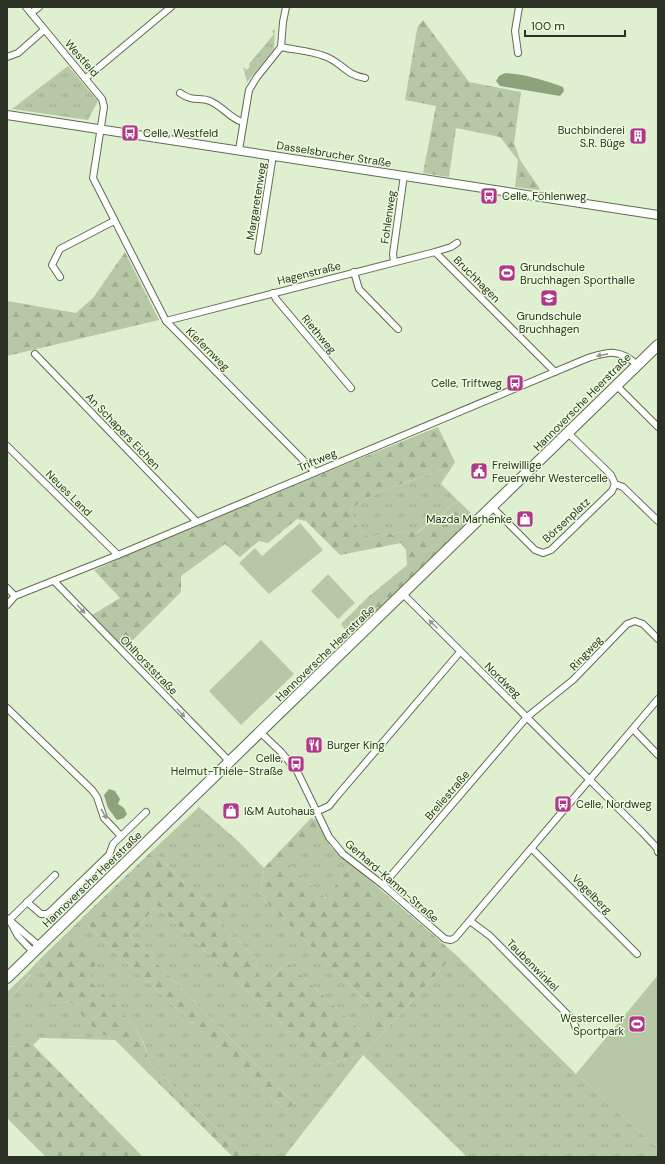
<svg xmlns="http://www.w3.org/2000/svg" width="665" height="1164" font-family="'DM Sans',sans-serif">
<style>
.grass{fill:url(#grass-tufts)}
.forest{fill:url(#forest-firs);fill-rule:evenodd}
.garden{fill:#b7c8a6}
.water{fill:#8ea27c}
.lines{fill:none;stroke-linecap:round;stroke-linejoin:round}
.minor-casing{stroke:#5e6d51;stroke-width:8}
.tertiary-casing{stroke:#5e6d51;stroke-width:10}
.primary-casing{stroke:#5e6d51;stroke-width:12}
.minor{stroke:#fff;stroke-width:6}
.tertiary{stroke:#fff;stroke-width:8}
.primary{stroke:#fff;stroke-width:10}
.oneway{fill:#959892}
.labels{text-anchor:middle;stroke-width:3;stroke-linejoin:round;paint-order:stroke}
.street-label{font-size:11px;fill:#2b3125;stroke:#ecfddd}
.poi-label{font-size:11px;fill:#2b3125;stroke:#ecfddd;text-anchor:start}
</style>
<defs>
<pattern id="grass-tufts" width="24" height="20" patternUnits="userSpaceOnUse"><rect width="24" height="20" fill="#b7c8a6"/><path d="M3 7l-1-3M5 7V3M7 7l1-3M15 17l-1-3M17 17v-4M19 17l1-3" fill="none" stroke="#9eac8f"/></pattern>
<pattern id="forest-firs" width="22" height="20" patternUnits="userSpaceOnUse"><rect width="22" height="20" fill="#b7c8a6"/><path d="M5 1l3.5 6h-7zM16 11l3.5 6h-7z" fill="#9eac8f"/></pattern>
</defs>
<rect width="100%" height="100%" fill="#dff0d0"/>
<!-- grass -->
<g class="grass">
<path d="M 275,29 L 274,49 L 247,82 L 243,67 L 247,70 L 250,66 L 249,64 L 274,34 L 272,31 Z"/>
<path d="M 68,66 L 98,101 L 88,120 L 12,109 Z"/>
<path d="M 441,469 L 446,473 L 440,484 L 458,501 L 416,533 L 410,531 L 368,537 L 355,524 L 351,510 C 375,488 413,483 441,469 Z"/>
<path d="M 199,807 L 239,842 L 264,868 L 260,896 L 375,1010 L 359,1029 L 287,962 L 269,980 L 259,980 L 256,958 L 218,921 L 233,902 L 198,898 L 153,850 Z"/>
<path d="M 321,827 L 331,847 L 352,865 L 325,898 L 287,863 Z"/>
<path d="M 157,905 L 324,1065 L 363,1055 L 455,954 L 576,1074 L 658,1148 L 658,1157 L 467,1157 L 363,1055 L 284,1157 L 246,1157 L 148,1061 C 147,1028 109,1005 90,981 C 83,972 75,941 71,929 L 81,919 L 286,1111 L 294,1103 L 130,936 Z"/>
<path d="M 37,962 L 50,979 L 43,990 L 52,1004 L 70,1002 L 97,1032 L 115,1040 L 40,1038 L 33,1045 L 25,1042 L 18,1046 L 7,1047 L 7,1002 L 31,975 L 29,971 Z"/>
</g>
<!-- forest -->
<g class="forest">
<path d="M 423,20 L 469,82 L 521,92 L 514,143 L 520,160 L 540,189 L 538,190 L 515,187 L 518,160 L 500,137 L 456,128 L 449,177 L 423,173 L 436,106 L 405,100 L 416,35 L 418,26 Z"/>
<path d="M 125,252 L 159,320 L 7,356 L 7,301 L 76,313 L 93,298 Z"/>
<path d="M 438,427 L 455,462 L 441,484 L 474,516 L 350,637 L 341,624 L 367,598 L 407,565 L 406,550 L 401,543 L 340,555 L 306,521 L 297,519 L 268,543 L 259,541 L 240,557 L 225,544 L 181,576 L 181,592 L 124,649 L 92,615 L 120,598 L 94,570 L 198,524 ZM 441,469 L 446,474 L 440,484 L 458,501 L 417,533 L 410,531 L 368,537 L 355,524 L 351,510 C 375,488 412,483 441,469 Z"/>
<path d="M 311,818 L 317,820 L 321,827 L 288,864 L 325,898 L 352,865 L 455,954 L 363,1055 L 324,1065 L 157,905 L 130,936 L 294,1103 L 286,1111 L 81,919 L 153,850 L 198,898 L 233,901 L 234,913 L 218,921 L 256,958 L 259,980 L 269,980 L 287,962 L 359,1029 L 375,1010 L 260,896 L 264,868 Z"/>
<path d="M 71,929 L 97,961 L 89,980 C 110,1001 146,1030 148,1061 L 246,1157 L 233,1157 L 115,1040 L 97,1032 L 70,1002 L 52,1004 L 44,998 L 42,990 L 50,979 L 37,962 Z"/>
<path d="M 29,971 L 31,974 L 7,1002 L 7,992 Z"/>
<path d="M 25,1042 L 33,1045 L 143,1157 L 46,1157 L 7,1118 L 7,1047 L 18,1046 Z"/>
</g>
<!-- garden -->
<g class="garden">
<path d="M 300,523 L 323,550 L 269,594 L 239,563 L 255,548 L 262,556 Z"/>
<path d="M 328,574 L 355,603 L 338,619 L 311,591 Z"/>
<path d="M 261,640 L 294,674 L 241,725 L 209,691 Z"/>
<path d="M 658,975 L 658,1148 L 576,1074 Z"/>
</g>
<!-- water -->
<g class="water">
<path d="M 505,73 C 525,74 544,80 563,87 L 564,91 L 560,96 L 500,86 L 496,81 L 499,76 Z"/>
<path d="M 109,789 L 115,791 L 120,799 L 118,804 L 124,808 L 127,814 L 124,818 L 117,820 L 108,808 L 104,795 Z"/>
</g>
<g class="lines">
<!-- minor casing -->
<g class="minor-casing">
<g id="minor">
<path d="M 26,7 L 102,99 L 104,107 L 93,178 L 166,321 L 315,472"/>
<path d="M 31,13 L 39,7"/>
<path d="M 281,47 C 295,50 311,51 324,56 C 342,62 345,75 365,78"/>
<path d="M 518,53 L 515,31 L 519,7"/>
<path d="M 7,57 L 18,53 L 44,30"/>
<path d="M 86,78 L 171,7"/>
<path d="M 180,93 C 194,103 199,96 210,101 C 222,106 230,118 242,122"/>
<path d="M 239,150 L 249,90 L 257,77 L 281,47 L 283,22 L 286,7"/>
<path d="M 258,251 L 273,155"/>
<path d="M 435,252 L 555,372"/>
<path d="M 394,262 L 393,254 L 404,175"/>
<path d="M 354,272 L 359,289 L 398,329"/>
<path d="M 60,277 L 52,265 L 60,249 L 114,221"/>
<path d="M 273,293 L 276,299 L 351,388"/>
<path d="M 166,321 L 435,252 L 451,247 L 457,243"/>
<path d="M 35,354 L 196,521"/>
<path d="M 616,385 L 658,427"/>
<path d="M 568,433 L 611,475 L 615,484 L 623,487 L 658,521"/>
<path d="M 7,446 L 118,555"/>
<path d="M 492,507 L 535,550 L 543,553 L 551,550 L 612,491 L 615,484"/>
<path d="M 54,581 L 229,761"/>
<path d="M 7,588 L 15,596"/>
<path d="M 403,594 L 642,832 L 657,848 L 658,852"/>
<path d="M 7,605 L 15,596 L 118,555 L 588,358 C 608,352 620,348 637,365"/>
<path d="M 7,708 L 92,790 L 97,797 L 104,818 L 121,836"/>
<path d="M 633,729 L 658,755"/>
<path d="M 260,732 L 281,752 L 297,771 L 329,837 L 343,854 L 383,885 L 445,939 L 451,940 L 455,938 L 658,699"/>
<path d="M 318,811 L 329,806 L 337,796 L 460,652"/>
<path d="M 532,849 L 637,954"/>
<path d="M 383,885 L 527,717 L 573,680 L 627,624 L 635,621 L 643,624 L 658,639"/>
<path d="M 27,902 L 41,914 L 47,914 L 52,910 L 109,855 L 113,844 L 146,812"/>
<path d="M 7,918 L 39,946"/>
<path d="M 470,921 L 490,936 L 573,1020 L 576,1028"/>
<path d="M 7,922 L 55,875"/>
<path d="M 11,923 L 18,936 L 33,952"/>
</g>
</g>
<!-- tertiary casing -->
<g class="tertiary-casing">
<path id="tertiary" d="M 7,115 L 658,215"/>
</g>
<!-- primary casing -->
<g class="primary-casing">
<path id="primary" d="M 7,978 L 658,345"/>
</g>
<!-- minor -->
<use href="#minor" class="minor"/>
<!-- tertiary -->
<use href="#tertiary" class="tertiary"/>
<!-- primary -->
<use href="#primary" class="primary"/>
</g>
<!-- one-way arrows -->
<defs><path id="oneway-solid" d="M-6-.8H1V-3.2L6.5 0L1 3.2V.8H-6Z"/></defs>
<g class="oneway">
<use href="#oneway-solid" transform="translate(602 355) rotate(169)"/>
<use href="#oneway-solid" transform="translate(81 609) rotate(46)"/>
<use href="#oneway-solid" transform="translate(433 624) rotate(-135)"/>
<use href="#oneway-solid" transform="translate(181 713) rotate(46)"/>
<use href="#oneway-solid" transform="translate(104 814) rotate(61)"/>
</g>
<!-- icons -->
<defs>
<g id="bus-square" transform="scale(0.9)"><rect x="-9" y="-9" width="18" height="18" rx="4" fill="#b1378a" stroke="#ecfddd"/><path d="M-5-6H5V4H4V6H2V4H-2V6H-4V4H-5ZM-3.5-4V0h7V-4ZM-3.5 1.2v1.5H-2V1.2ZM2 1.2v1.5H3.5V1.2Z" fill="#fff"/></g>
<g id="building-square" transform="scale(0.9)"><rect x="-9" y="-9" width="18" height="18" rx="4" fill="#b1378a" stroke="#ecfddd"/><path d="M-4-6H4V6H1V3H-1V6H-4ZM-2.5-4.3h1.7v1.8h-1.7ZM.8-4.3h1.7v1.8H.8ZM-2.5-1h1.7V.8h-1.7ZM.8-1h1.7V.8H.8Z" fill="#fff"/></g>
<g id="stadium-square" transform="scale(0.9)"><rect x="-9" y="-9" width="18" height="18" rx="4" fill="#b1378a" stroke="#ecfddd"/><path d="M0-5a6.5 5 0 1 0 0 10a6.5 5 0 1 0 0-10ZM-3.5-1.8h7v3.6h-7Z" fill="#fff"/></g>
<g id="school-square" transform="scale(0.9)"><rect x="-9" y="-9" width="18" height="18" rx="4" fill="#b1378a" stroke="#ecfddd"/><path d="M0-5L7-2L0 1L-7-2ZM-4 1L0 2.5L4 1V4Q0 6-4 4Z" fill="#fff"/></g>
<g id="civic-square" transform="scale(0.9)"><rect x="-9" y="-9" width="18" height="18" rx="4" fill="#b1378a" stroke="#ecfddd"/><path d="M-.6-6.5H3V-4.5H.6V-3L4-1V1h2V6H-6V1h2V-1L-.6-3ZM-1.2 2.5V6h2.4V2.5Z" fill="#fff"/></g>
<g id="shop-square" transform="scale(0.9)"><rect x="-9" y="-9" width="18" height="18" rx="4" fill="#b1378a" stroke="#ecfddd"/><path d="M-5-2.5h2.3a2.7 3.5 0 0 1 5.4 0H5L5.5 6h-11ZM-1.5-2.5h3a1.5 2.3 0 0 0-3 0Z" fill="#fff"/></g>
<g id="restaurant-square" transform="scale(0.9)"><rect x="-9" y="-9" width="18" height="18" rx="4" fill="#b1378a" stroke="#ecfddd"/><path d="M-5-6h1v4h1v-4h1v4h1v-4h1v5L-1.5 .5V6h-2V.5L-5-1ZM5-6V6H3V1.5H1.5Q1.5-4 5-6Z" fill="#fff"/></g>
</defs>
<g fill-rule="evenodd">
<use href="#bus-square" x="130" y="133"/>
<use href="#building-square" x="638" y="136"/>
<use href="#bus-square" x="489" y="196"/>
<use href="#stadium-square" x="507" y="273"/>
<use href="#school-square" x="549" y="298"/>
<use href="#bus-square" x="515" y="383"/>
<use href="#civic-square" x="479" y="471"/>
<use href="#shop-square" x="525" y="519"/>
<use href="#restaurant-square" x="314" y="745"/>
<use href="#bus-square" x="296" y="764"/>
<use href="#bus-square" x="563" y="804"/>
<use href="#shop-square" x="231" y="811"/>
<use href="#stadium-square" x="637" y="1024"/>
</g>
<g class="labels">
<!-- street labels -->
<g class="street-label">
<text transform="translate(82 58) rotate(49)" y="4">Westfeld</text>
<text transform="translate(334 154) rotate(9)" y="4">Dasselsbrucher Straße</text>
<text transform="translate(256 201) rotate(-81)" y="4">Margaretenweg</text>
<text transform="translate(388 217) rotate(-82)" y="4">Fohlenweg</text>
<text transform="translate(309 273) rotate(-14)" y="4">Hagenstraße</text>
<text transform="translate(477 279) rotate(45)" y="4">Bruchhagen</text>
<text transform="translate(319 334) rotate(50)" y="4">Riethweg</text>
<text transform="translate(208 349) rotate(45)" y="4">Kiefernweg</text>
<text transform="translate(582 402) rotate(-45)" y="4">Hannoversche Heerstraße</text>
<text transform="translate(123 431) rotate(46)" y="4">An Schapers Eichen</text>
<text transform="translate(317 460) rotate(-23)" y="4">Triftweg</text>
<text transform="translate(69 493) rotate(45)" y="4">Neues Land</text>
<text transform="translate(566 520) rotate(-43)" y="4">Börsenplatz</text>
<text transform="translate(325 653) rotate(-44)" y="4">Hannoversche Heerstraße</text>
<text transform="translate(586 653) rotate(-47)" y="4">Ringweg</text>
<text transform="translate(149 665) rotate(46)" y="4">Ohlhorststraße</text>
<text transform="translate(503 680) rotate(44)" y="4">Nordweg</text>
<text transform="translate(447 795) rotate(-49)" y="4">Breliestraße</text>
<text transform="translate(92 879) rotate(-44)" y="4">Hannoversche Heerstraße</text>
<text transform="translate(392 881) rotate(41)" y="4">Gerhard-Kamm-Straße</text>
<text transform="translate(592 894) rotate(45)" y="4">Vogelberg</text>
<text transform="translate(533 965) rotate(45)" y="4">Taubenwinkel</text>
</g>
<!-- poi labels -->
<g class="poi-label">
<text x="625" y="134" text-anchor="end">Buchbinderei<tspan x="625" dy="13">S.R. Büge</tspan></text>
<text x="143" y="137">Celle, Westfeld</text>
<text x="502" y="200">Celle, Fohlenweg</text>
<text x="520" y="271">Grundschule<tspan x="520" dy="13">Bruchhagen Sporthalle</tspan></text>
<text x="549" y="320" text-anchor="middle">Grundschule<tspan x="549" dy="13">Bruchhagen</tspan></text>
<text x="502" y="387" text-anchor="end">Celle, Triftweg</text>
<text x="492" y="469">Freiwillige<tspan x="492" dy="13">Feuerwehr Westercelle</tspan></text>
<text x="512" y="523" text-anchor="end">Mazda Marhenke</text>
<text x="327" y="749">Burger King</text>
<text x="283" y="762" text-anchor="end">Celle,<tspan x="283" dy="13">Helmut-Thiele-Straße</tspan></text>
<text x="576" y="808">Celle, Nordweg</text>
<text x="244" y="815">I&amp;M Autohaus</text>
<text x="624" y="1022" text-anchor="end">Westerceller<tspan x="624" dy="13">Sportpark</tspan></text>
</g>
</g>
<!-- border -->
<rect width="665" height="1164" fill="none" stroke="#2b3125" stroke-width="16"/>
<!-- scale -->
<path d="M525 30v6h100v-6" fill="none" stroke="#2b3125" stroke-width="2"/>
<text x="531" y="30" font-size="12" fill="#2b3125" stroke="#ecfddd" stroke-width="3" paint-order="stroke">100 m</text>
</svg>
